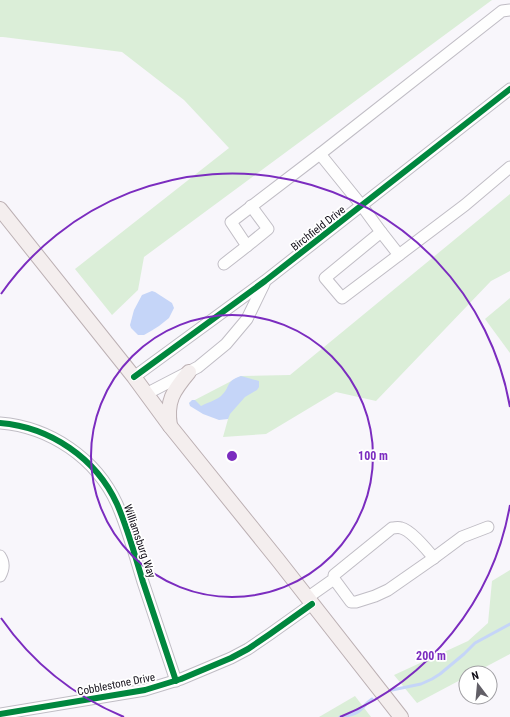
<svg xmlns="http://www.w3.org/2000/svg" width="510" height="717" font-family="'Roboto Condensed',sans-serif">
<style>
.green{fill:#dbeed8}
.water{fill:#c5d5f8}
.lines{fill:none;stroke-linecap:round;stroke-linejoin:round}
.stream{stroke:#c5d5f8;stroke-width:3}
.minor-casing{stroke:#c0bdc5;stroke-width:13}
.major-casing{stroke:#bcb0b3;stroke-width:16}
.minor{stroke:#fefefe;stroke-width:11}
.major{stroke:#f4eeee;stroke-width:14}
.cycleway-casing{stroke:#fff;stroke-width:8}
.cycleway{stroke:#00873e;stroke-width:6}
.ring{fill:none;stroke:#7b2cbf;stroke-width:2}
.labels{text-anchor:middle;stroke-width:3.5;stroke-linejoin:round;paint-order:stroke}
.street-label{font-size:11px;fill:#120e18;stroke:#fff}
.centre{fill:#7b2cbf;stroke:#fff;stroke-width:2}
.ring-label{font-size:12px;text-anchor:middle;font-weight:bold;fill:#7b2cbf;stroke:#fff;stroke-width:3.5;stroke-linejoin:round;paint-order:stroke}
</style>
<rect width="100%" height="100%" fill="#f8f6fb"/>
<!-- green -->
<g class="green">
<path d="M 0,0 L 492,0 L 144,257 L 138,290 L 112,315 L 75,269 L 229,148 L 184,100 L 122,52 L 3,37 L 0,37 Z"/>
<path d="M 510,194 L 510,271 L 491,281 L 376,401 L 336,392 L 266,434 L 223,437 L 228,419 L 189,403 L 241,376 L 290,375 Z"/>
<path d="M 510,298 L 510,353 L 485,319 Z"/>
<path d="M 510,570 L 510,654 L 474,673 L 466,673 L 466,677 L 417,703 L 394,675 L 468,641 L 488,623 L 492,581 Z"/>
<path d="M 355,696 L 371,717 L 319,717 Z"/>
</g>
<!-- water -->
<g class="water">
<path d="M 152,291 L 155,292 L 172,303 L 174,308 L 169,318 L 159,326 L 151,331 L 144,335 L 138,335 L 131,328 L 130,325 L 134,310 L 142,295 Z"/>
<path d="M 241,376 L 259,381 L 259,387 L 257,390 L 245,397 L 230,414 L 228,419 L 219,420 L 203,414 L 190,406 L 189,403 L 192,400 L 195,400 L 201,406 C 208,402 215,401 221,396 C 231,387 225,381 241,376 Z"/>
</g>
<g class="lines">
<!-- stream -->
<g class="stream">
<path d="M 392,690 L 421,684 L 432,679 L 440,674 L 464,654 L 475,643 L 510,624"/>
<path d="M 340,717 C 346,716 354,715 359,711 C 364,707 366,703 372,699"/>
</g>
<!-- minor casing -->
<g class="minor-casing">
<g id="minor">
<path d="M 320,154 L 362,206 L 381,232 L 325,278 L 342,298 L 465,205 L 510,167"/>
<path d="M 381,232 L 399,255"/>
<path d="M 247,246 L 268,229 L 251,206"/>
<path d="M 224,264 L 247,246 L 231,222 L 320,154 L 502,11 L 510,10"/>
<path d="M 134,377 L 265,281 L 510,89"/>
<path d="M 146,394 L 198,367 L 226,344 L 247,319 L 264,284"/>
<path d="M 0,423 C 50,427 96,458 117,504 C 128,529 135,556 143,582 C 154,615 165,648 176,681"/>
<path d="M 0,556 C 4,562 4,569 0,576"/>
<path d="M 334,579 L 351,602 L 356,602 L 375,596 L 388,590 L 431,560 L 462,537 L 488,527"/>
<path d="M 307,598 L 334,579 L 334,575 L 392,528 C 395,528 398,527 401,528 C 411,530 427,550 434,558"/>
<path d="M 0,714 L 145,690 L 181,679 L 231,658 L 248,649 L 270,634 L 312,604"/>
</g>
</g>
<!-- major casing -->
<g class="major-casing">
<g id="major">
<path d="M 0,209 L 134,377 L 170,426 L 278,560 L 401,717"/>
<path d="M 170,426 C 166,401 173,391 189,372"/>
</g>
</g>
<!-- minor -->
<use href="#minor" class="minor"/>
<!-- major -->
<use href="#major" class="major"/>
<!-- cycleway casing -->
<g class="cycleway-casing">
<g id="cycleway">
<path d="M 134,377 L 265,281 L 510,89"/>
<path d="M 0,423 C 50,427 96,458 117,504 C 128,529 135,556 143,582 C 154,615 165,648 176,681"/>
<path d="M 0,714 L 145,690 L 181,679 L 231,658 L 248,649 L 270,634 L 312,604"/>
</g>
</g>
<!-- cycleway -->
<use href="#cycleway" class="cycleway"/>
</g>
<!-- distance rings -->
<g class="ring">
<circle cx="232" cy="456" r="141"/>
<path d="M510 505A282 282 0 0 1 340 717M124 717A282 282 0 0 1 1 618M1 294A282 282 0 0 1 510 407"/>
</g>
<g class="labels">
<!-- street labels -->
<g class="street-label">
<text transform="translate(318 228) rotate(-38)" y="4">Birchfield Drive</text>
<text transform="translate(140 541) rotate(71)" y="4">Williamsburg Way</text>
<text transform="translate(116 684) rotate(-11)" y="4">Cobblestone Drive</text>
</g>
</g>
<circle cx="232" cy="456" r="6" class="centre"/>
<g class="ring-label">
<text x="373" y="460">100 m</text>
<text x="431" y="660">200 m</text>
</g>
<!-- north arrow -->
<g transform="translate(478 685) rotate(344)"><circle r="19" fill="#ffffff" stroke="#a09fa3"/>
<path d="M0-3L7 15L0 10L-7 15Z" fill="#625f67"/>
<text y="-6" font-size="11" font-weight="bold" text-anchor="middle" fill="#120e18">N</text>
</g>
</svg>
